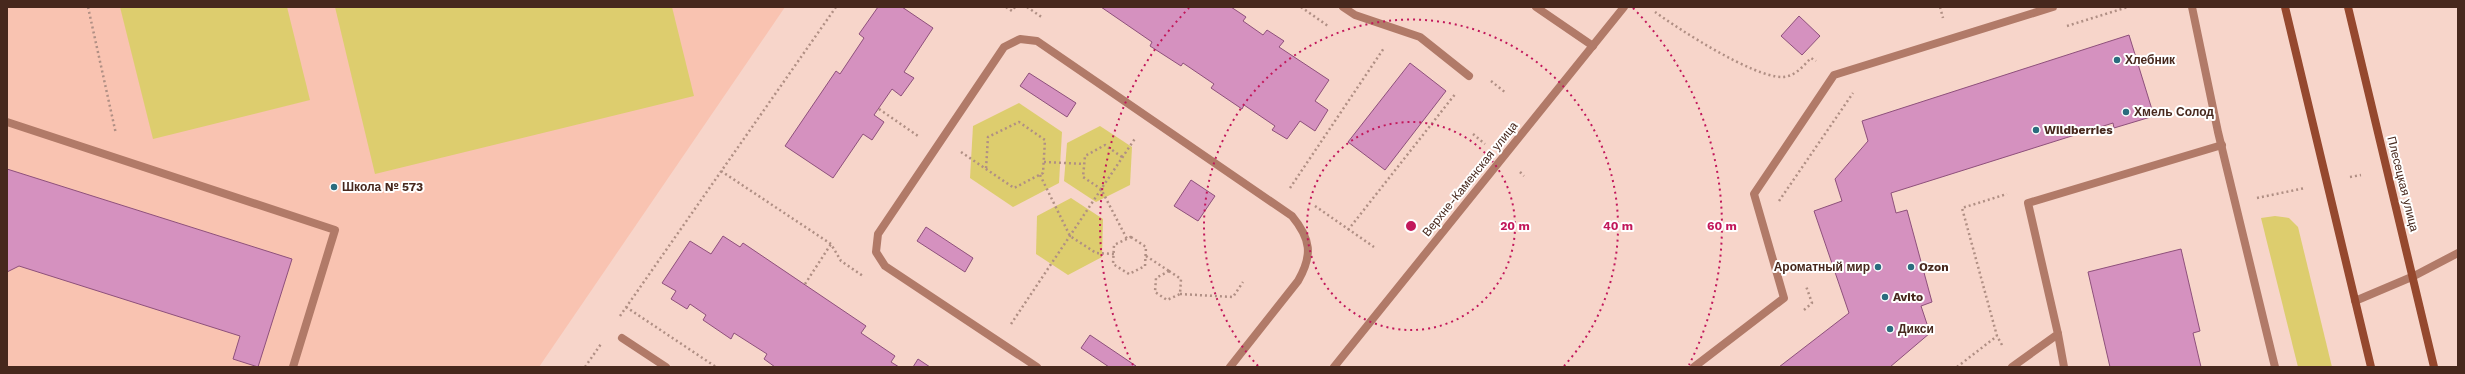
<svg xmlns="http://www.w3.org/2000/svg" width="2465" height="374" font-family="'Work Sans',sans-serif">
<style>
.built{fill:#f9c3b1}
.green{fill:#ddcd6e}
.building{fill:#d591bf;stroke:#8e507b}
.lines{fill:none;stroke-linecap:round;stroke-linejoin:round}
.path{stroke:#b08f84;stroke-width:2.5;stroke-dasharray:2 3;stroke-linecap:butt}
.lane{stroke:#b17a68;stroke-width:8}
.street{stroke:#b17a68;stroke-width:8}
.secondary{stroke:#95482e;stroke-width:8}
.ring{fill:none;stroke:#c2185b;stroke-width:2;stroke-dasharray:2 4}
.poi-dot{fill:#2a6c7e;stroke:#fff;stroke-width:1.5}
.labels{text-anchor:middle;stroke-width:4;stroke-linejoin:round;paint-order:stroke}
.poi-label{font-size:12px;font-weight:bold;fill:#47281d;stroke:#fff;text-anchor:start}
.street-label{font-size:12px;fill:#47281d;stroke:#fff}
.centre{fill:#c2185b;stroke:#fff;stroke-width:2}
.ring-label{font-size:12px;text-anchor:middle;font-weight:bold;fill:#c2185b;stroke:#fff;stroke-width:4;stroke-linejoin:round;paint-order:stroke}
</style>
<rect width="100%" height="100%" fill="#f7d5ca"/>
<!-- built -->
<path class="built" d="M 7,7 L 785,7 L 539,367 L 7,367 Z"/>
<!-- green -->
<g class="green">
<path d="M 120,7 L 287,7 L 310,100 L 153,139 Z"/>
<path d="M 335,7 L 672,7 L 694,96 L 375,174 Z"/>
<path d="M 1019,103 L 1062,132 L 1059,183 L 1013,207 L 970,178 L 973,126 Z"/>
<path d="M 1100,126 L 1132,147 L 1130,185 L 1096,202 L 1064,181 L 1067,143 Z"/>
<path d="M 1071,198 L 1103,219 L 1102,257 L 1068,275 L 1036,254 L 1037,216 Z"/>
<path d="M 2275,216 L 2289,218 L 2298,227 L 2332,367 L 2298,367 L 2261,218 Z"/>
</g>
<!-- building -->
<g class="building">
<path d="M 878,7 L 902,7 L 933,28 L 904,72 L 914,78 L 901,96 L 892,89 L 874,115 L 884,122 L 872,140 L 863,134 L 833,178 L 785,146 L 836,71 L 840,74 L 864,38 L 859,34 Z"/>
<path d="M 1101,7 L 1231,7 L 1246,17 L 1243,21 L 1263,35 L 1267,30 L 1284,41 L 1279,47 L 1329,80 L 1315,101 L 1328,110 L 1315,131 L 1300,121 L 1287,139 L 1272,130 L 1275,126 L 1244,105 L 1242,109 L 1211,88 L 1214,84 L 1183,63 L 1181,66 L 1150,46 L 1152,42 Z"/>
<path d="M 1799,16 L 1820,36 L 1802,55 L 1781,36 Z"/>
<path d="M 2129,35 L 2154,116 L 2114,128 L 2113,123 L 1891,193 L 1896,213 L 1907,210 L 1932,302 L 1921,306 L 1930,333 L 1890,367 L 1779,367 L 1849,313 L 1814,211 L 1842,201 L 1835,179 L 1868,141 L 1862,121 Z"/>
<path d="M 1410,63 L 1446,91 L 1385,170 L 1348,142 Z"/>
<path d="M 1029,73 L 1076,103 L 1067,117 L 1020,86 Z"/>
<path d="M 7,169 L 292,259 L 258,367 L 233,359 L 240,336 L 19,266 L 7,272 Z"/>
<path d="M 1191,180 L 1215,196 L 1198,221 L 1174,206 Z"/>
<path d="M 926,227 L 973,258 L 965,272 L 917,241 Z"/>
<path d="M 723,236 L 740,247 L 743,243 L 866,326 L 861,333 L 895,356 L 891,362 L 899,367 L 775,367 L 764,359 L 767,354 L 734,333 L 731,339 L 703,320 L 706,315 L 690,304 L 687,309 L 671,299 L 676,291 L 662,283 L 690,241 L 711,254 Z"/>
<path d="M 2181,249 L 2200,331 L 2193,333 L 2201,367 L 2110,367 L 2088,272 Z"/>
<path d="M 1090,335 L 1136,366 L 1135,367 L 1109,367 L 1081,348 Z"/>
<path d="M 918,359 L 930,367 L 913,367 Z"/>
</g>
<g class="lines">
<!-- path -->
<g class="path">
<path d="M 88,7 L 116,134"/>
<path d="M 1006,7 L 1012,11 L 1015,7"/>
<path d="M 1027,7 L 1043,18"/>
<path d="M 1301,7 L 1328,26"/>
<path d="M 1940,7 L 1943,18"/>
<path d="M 1655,12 C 1680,30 1753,77 1782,77 C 1795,77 1803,66 1811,58 L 1816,61"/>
<path d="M 2067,26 L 2128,7"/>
<path d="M 1491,81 L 1506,93"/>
<path d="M 879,109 L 918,136"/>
<path d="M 1473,134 L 1485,144"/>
<path d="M 961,152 L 1014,188 L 1043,173 L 1045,140 L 1019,122 L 988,137 L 986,169"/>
<path d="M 1122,157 L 1105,145 L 1085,156 L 1083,177 L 1101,189 L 1127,239"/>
<path d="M 1044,162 L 1084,164"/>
<path d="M 721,171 L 831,244 L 841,261 L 863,276"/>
<path d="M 1520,172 L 1524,176"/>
<path d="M 1040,175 L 1070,236 L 1096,253 L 1114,254"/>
<path d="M 2350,177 L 2361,175"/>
<path d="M 1290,188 L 1384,48"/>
<path d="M 2257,198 L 2305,188"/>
<path d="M 1779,201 L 1853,93"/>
<path d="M 1315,206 L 1374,247"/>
<path d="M 1348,230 L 1456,93"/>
<path d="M 1131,237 L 1146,247 L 1145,266 L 1129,274 L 1113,264 L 1114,245 Z"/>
<path d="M 1146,256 L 1169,271"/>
<path d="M 1169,271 L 1181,279 L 1180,294 L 1167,300 L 1155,292 L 1156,278 Z"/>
<path d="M 805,284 L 831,244"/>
<path d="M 1180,294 L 1233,297 L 1243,282"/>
<path d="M 626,307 L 716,367"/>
<path d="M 1804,310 L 1812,303 L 1806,286"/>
<path d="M 620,316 L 836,7"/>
<path d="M 1011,324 L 1136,137"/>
<path d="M 2002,345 L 1997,336 L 1962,208 L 2007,194"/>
<path d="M 585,367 L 601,344"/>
<path d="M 1957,367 L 1997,336"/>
</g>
<!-- lane -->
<g class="lane">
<path d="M 1343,7 L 1355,15 L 1420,37 L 1469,76"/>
<path d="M 1536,7 L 1593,46"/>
<path d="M 7,122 L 335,230 L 293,367"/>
<path d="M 2058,334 L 2064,367"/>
<path d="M 622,338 L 666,367"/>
<path d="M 1037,367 L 885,266 L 876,252 L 878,234 L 1004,47 L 1020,39 L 1037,41 L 1292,216 C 1311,239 1313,255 1298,281 L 1230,367"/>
<path d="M 1694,367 L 1784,298 L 1754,194 L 1834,75 L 2053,7"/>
<path d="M 2012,367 L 2058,334 L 2028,203 L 2222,145"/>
</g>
<!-- street -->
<g class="street">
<path d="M 2192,7 L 2218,132 L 2275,367"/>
<path d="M 2355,301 L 2414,276 L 2458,253"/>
<path d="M 1334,367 L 1624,7"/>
</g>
<!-- secondary -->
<g class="secondary">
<path d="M 2285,7 L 2371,367"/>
<path d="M 2348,7 L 2434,367"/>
</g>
</g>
<!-- distance rings -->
<g class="ring">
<circle cx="1411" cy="226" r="104"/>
<path d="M1258 366A207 207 0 1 1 1564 366"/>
<path d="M1133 365A311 311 0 0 1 1189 8M1633 8A311 311 0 0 1 1689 365"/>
</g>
<!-- markers -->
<g class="poi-dot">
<circle cx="2117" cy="60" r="4"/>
<circle cx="2126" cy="112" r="4"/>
<circle cx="2036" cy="130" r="4"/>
<circle cx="334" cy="187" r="4"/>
<circle cx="1878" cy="267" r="4"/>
<circle cx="1911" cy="267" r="4"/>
<circle cx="1885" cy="297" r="4"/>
<circle cx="1890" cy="329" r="4"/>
</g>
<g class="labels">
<!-- poi labels -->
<g class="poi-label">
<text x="2125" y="64">Хлебник</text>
<text x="2134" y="116">Хмель Солод</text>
<text x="2044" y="134">Wildberries</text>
<text x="342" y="191">Школа № 573</text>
<text x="1870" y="271" text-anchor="end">Ароматный мир</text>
<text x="1919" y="271">Ozon</text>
<text x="1893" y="301">Avito</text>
<text x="1898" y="333">Дикси</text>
</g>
<!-- street labels -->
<g class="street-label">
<text transform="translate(1470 179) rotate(-51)" y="4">Верхне-Каменская улица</text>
<text transform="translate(2403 184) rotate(76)" y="4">Плесецкая улица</text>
</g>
</g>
<circle cx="1411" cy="226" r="6" class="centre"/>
<g class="ring-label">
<text x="1515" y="230">20 m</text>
<text x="1618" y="230">40 m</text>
<text x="1722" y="230">60 m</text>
</g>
<!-- border -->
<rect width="2465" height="374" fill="none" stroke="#47281d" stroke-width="16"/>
</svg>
